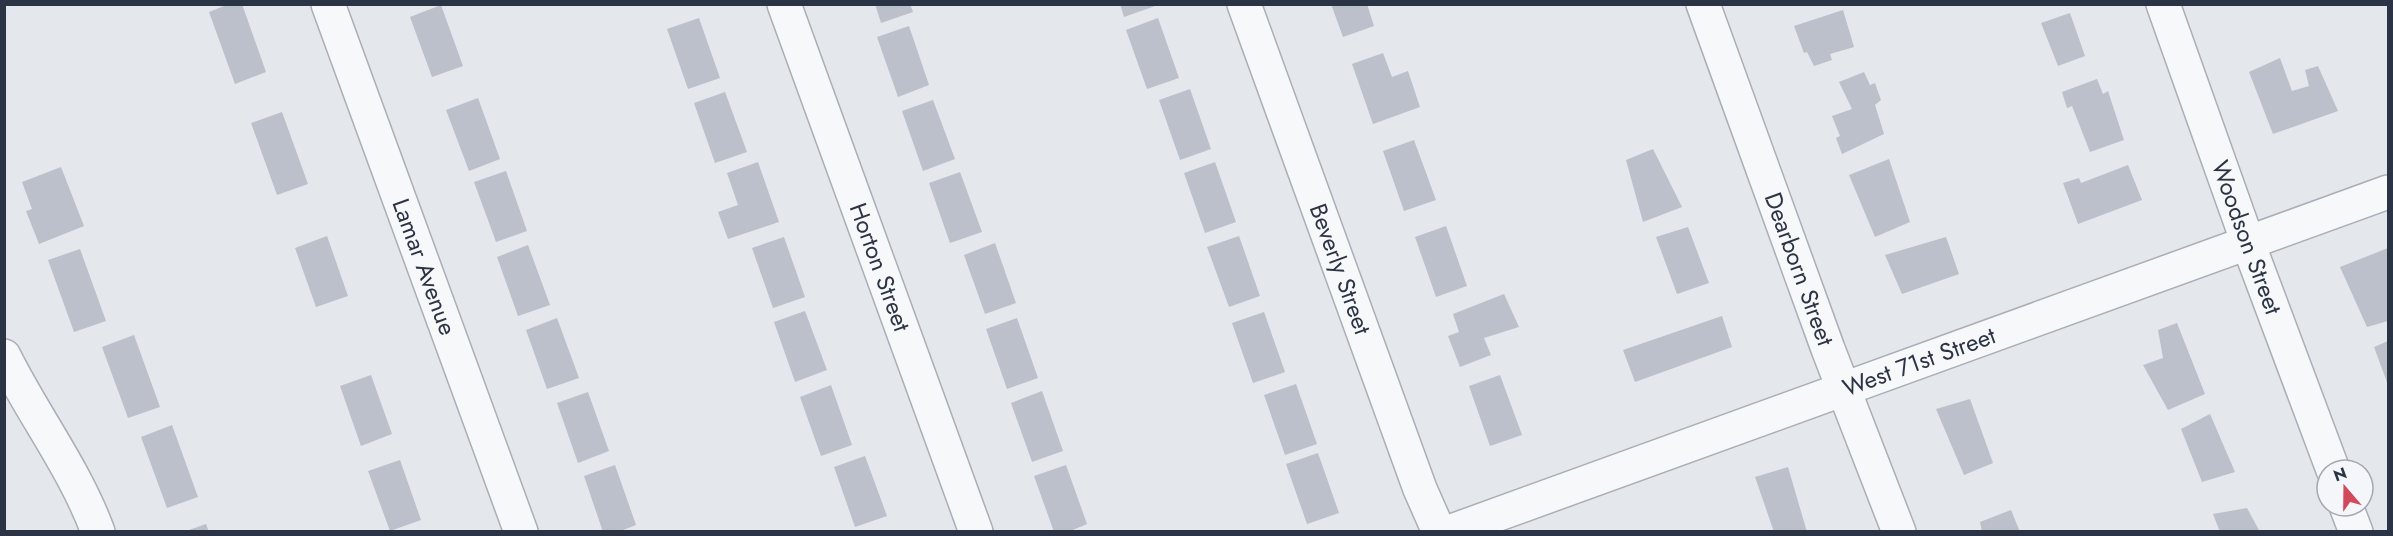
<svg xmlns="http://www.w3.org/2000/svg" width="2393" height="536" font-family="Jost,sans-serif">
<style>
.building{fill:#bbc0ca}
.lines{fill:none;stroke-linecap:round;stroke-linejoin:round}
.minor-casing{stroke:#a9aeb7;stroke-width:36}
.tertiary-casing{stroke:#a9aeb7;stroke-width:36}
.minor{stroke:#f7f8fa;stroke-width:33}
.tertiary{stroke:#f7f8fa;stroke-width:33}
.labels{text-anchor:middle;stroke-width:5;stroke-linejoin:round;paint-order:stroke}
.street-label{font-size:24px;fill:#2b3445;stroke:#f4f6f9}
</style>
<rect width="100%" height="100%" fill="#e4e7ec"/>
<!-- building -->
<g class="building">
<path d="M 229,4 L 242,4 L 266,72 L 235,84 L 209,12 Z"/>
<path d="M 875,4 L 910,4 L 913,12 L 881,23 Z"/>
<path d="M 1120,4 L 1158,4 L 1158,5 L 1124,17 Z"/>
<path d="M 1331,4 L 1367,4 L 1374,26 L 1343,37 Z"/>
<path d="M 441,5 L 463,66 L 432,77 L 410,17 Z"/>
<path d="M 1843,10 L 1854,47 L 1830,54 L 1832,60 L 1814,66 L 1807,52 L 1804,53 L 1794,26 Z"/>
<path d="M 2070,13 L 2085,56 L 2058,66 L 2041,23 Z"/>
<path d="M 699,18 L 720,78 L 688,89 L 667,29 Z"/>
<path d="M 1158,18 L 1179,78 L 1147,89 L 1126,30 Z"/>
<path d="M 909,26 L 929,85 L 898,97 L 877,37 Z"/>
<path d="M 1383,53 L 1392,77 L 1408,71 L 1420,107 L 1373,124 L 1352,64 Z"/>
<path d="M 2280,58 L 2292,91 L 2309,86 L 2305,70 L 2318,66 L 2338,111 L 2273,134 L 2249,72 Z"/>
<path d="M 1864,72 L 1870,85 L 1875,83 L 1881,100 L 1875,105 L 1884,134 L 1842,154 L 1836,138 L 1840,136 L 1832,116 L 1852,109 L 1839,82 Z"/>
<path d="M 2097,79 L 2103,94 L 2108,91 L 2124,140 L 2090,152 L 2072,106 L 2067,108 L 2062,92 Z"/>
<path d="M 1190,89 L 1211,149 L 1180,160 L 1159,100 Z"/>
<path d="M 725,92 L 747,152 L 715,163 L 694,103 Z"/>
<path d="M 478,98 L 500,159 L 469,171 L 446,110 Z"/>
<path d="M 933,100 L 955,159 L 923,171 L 902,111 Z"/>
<path d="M 282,112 L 308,184 L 277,195 L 251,123 Z"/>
<path d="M 1414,140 L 1436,200 L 1404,211 L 1383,151 Z"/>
<path d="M 1653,149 L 1682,207 L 1643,222 L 1626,160 Z"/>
<path d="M 1889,159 L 1910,222 L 1875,237 L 1849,175 Z"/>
<path d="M 758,162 L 779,222 L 728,239 L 718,212 L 738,205 L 727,173 Z"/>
<path d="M 1215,162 L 1236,222 L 1205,233 L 1184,173 Z"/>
<path d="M 2128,165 L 2142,200 L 2078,224 L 2063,183 L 2079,178 L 2081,183 Z"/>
<path d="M 61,167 L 84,226 L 39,244 L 26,211 L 32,209 L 22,182 Z"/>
<path d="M 506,171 L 527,231 L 496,242 L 474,182 Z"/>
<path d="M 960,172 L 982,232 L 950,243 L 929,183 Z"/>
<path d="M 1446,226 L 1467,286 L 1436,297 L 1415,237 Z"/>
<path d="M 1688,227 L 1709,283 L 1677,294 L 1656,237 Z"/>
<path d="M 327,236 L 348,296 L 316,307 L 295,248 Z"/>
<path d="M 1239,236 L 1260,296 L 1229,307 L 1207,247 Z"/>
<path d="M 784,237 L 805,297 L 773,308 L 752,248 Z"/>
<path d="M 1946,237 L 1959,274 L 1902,294 L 1885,255 Z"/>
<path d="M 995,243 L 1016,303 L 985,314 L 964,255 Z"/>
<path d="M 528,245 L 550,305 L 518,316 L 497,257 Z"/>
<path d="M 2388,248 L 2388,321 L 2367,327 L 2340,267 Z"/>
<path d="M 80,249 L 106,321 L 74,332 L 48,260 Z"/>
<path d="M 1504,294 L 1519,327 L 1484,338 L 1491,355 L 1460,367 L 1448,336 L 1459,332 L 1453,314 Z"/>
<path d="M 805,311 L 827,370 L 795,382 L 774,322 Z"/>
<path d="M 1264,312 L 1285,372 L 1253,383 L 1232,323 Z"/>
<path d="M 1722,316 L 1732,347 L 1635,382 L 1623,350 Z"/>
<path d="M 557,318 L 579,378 L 547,389 L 526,330 Z"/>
<path d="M 1017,318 L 1038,378 L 1007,389 L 986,329 Z"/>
<path d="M 2177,323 L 2205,394 L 2168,410 L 2143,365 L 2163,358 L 2158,330 Z"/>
<path d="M 134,335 L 160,407 L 128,418 L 102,347 Z"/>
<path d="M 2388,341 L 2388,385 L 2374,347 Z"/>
<path d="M 371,375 L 392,434 L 361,446 L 340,386 Z"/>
<path d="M 1500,375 L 1522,435 L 1490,446 L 1469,386 Z"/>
<path d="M 1296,384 L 1317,444 L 1285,455 L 1264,395 Z"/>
<path d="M 831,385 L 852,445 L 821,456 L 800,397 Z"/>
<path d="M 1042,391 L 1063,451 L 1032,462 L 1011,403 Z"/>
<path d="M 588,392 L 609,451 L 578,463 L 557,403 Z"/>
<path d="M 1970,399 L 1993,463 L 1964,475 L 1936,409 Z"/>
<path d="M 2210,414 L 2235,472 L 2202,482 L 2181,429 Z"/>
<path d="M 172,425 L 198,497 L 167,508 L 141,437 Z"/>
<path d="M 1318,453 L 1339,513 L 1307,524 L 1286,464 Z"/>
<path d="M 865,456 L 887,516 L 855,527 L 834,467 Z"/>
<path d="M 400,460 L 421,520 L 390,531 L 368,471 Z"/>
<path d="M 615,465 L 636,525 L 618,532 L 603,532 L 584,476 Z"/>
<path d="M 1066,465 L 1087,524 L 1068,532 L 1054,532 L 1034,476 Z"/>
<path d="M 1788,467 L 1807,532 L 1774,532 L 1755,477 Z"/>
<path d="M 2247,508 L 2260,532 L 2220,532 L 2213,514 Z"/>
<path d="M 2011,510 L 2020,532 L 1982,532 L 1980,522 Z"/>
<path d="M 206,524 L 209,532 L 186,532 L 186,531 Z"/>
</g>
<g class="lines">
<!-- minor casing -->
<g class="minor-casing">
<g id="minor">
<path id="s1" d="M 784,4 L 976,532"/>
<path id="s2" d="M 1244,4 L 1420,489 L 1439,532"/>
<path id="s3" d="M 1703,4 L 1828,349 L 1899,532"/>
<path id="s4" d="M 2163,4 L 2248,243 L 2333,470"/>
<path d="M 4,356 C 33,415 75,469 98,532"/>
<path d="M 2346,506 L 2356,532"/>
</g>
</g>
<!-- tertiary casing -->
<g class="tertiary-casing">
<g id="tertiary">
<path id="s5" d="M 328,4 L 521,532"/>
<path id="s6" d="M 1449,532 L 2388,192"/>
</g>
</g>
<!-- minor -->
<use href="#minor" class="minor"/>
<!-- tertiary -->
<use href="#tertiary" class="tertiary"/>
</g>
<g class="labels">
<!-- street labels -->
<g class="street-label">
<text dy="8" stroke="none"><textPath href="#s4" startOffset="248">Woodson Street</textPath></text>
<text dy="8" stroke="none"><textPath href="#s5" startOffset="280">Lamar Avenue</textPath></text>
<text dy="8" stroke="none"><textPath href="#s1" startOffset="280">Horton Street</textPath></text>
<text dy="8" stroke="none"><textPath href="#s2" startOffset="282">Beverly Street</textPath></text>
<text dy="8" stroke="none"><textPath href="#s3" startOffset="282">Dearborn Street</textPath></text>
<text dy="8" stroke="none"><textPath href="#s6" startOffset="500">West 71st Street</textPath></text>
</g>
</g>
<!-- border -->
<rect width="2393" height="536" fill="none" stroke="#2b3445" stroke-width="12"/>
<!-- north arrow -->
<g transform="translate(2345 488) rotate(340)"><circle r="28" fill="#f4f6f9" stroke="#a4a8b1" stroke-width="1.5"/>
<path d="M0-4.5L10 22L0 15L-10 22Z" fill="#d1495b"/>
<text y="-9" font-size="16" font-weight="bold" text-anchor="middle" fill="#2b3445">N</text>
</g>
</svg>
